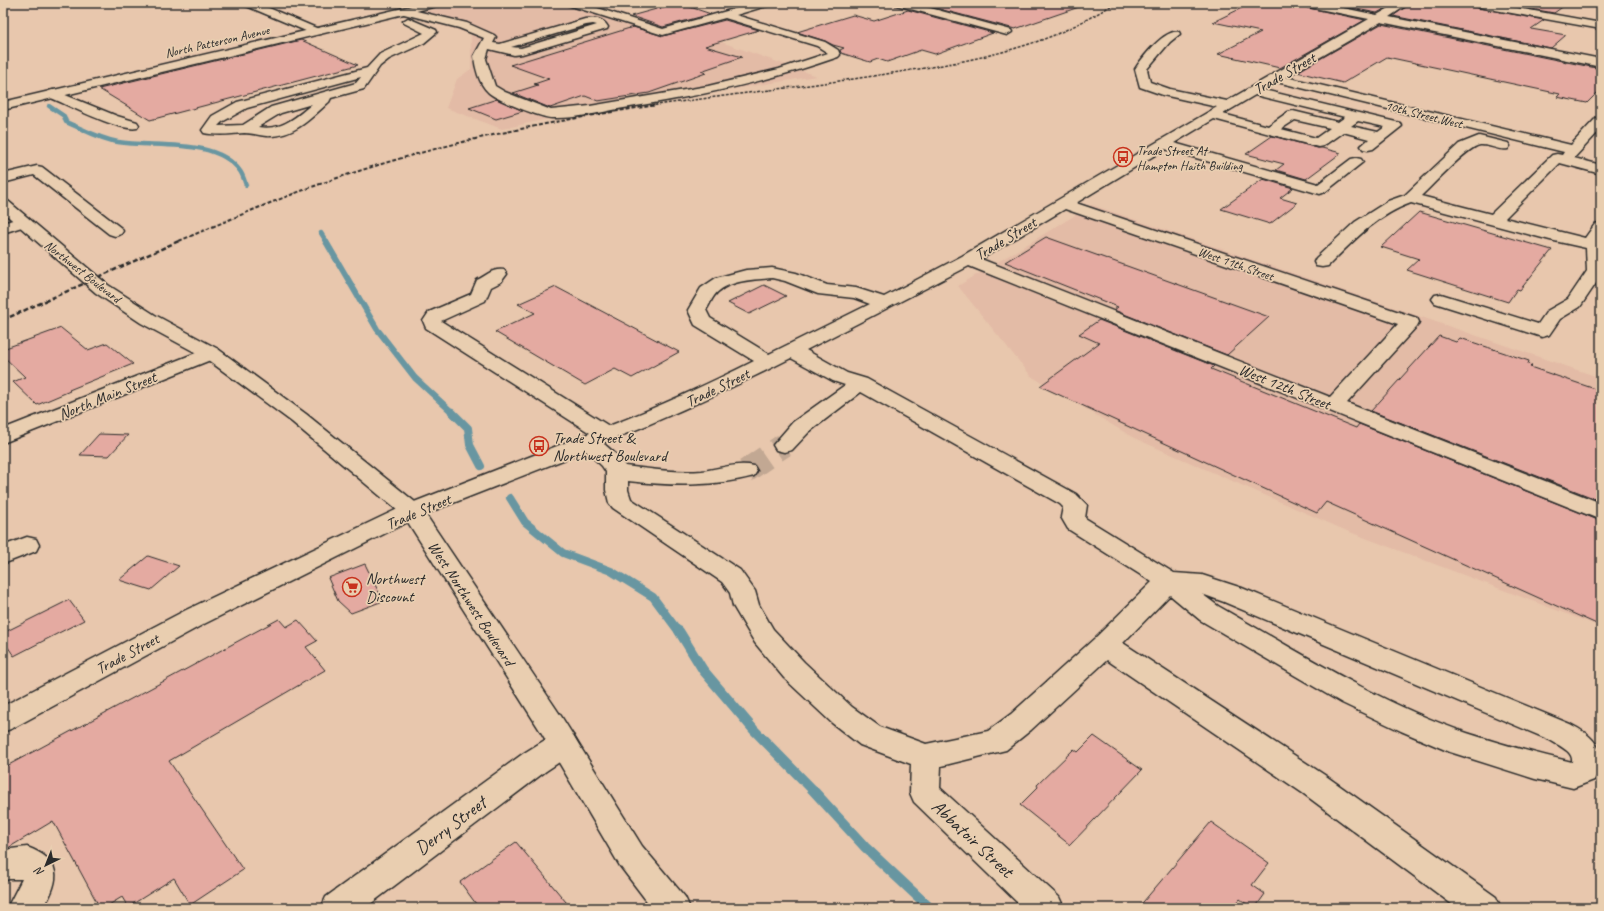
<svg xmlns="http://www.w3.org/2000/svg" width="1604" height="911" font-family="Caveat,sans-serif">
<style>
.built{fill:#e3bba6}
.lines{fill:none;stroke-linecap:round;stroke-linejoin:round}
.stream-far3{stroke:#6896a1;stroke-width:4.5}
.stream-far2{stroke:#6896a1;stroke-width:6}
.stream-far1{stroke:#6896a1;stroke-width:8}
.stream{stroke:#6896a1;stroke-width:10}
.building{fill:#e4aaa1;stroke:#2b2b2b}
.minor-tunnel{stroke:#c2a893;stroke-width:24;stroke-dasharray:24 12;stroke-linecap:butt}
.minor-casing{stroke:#2b2b2b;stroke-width:3}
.major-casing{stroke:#2b2b2b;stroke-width:3}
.minor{fill:#e9ceb0;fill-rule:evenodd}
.major{fill:#e9ceb0;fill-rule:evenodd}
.rail-far2{stroke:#2b2b2b;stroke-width:1.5;stroke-dasharray:3 1.5;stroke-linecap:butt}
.rail-far1{stroke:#2b2b2b;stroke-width:2;stroke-dasharray:4 2;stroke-linecap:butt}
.rail{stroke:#2b2b2b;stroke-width:2.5;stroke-dasharray:5 2.5;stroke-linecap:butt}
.labels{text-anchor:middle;stroke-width:3.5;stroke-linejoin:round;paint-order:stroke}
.far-street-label{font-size:13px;fill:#2b2b2b;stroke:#e9ceb0}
.far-poi-label{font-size:13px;fill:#2b2b2b;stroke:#e9ceb0;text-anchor:start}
.street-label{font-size:16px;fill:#2b2b2b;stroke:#e9ceb0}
.poi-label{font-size:16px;fill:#2b2b2b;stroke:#e9ceb0;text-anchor:start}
.near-street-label{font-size:19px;fill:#2b2b2b;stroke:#e9ceb0}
</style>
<rect width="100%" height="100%" fill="#e8c7ad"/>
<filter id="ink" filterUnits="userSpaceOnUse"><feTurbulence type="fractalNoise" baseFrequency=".025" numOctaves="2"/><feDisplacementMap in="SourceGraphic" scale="8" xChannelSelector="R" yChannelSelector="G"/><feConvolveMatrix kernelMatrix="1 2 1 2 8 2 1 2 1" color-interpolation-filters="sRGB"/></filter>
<g filter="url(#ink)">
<!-- built -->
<g class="built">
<path d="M 462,3 L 559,3 L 662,36 L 685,29 L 817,76 L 574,113 L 502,129 L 446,108 L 457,79 L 471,69 L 471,34 L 408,15 Z"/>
<path d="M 1092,205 L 1601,378 L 1601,627 L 1347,531 L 1134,438 L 1031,376 L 958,286 Z"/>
</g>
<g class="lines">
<!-- stream-far3 -->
<g class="stream-far3">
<path d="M 49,106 L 64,116 L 66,122 C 83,129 99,139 118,142 C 154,148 216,137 240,171 C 243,175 244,180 246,185"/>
<path d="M 321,233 L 326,241"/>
</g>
<!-- stream-far2 -->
<path class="stream-far2" d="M 325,240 L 377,329 L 415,378 L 453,413"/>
<!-- stream-far1 -->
<g class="stream-far1">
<path d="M 452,412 L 468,428 L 470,445 L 481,466"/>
<path d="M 510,498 L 525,522 L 563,553 L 611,571 L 653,597 L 679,632"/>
</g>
<!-- stream -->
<path class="stream" d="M 679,631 L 703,670 L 754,730 L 811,788 L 865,847 L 930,908"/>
</g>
<!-- building -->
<g class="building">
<path d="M 678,3 L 711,14 L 663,27 L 631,16 Z"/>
<path d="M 930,3 L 1081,3 L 1082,6 L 1015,29 L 924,5 Z"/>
<path d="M 1252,3 L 1298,3 L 1304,7 L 1365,20 L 1280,68 L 1218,54 L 1261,32 L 1213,22 Z"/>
<path d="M 1326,3 L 1395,3 L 1377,13 Z"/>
<path d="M 1411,3 L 1467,3 L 1473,7 L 1544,20 L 1531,29 L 1566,35 L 1551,48 L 1393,16 Z"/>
<path d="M 1498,3 L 1568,3 L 1554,13 Z"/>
<path d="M 908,10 L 993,33 L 935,54 L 921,50 L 887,62 L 878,59 L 870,62 L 841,53 L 840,50 L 844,48 L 833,45 L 825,41 L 797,32 L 853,15 L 874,21 Z"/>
<path d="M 725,20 L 759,30 L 705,46 L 742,57 L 701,71 L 706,73 L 649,93 L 598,101 L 585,96 L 550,108 L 513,93 L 538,85 L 534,84 L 549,79 L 510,65 L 633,27 L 663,36 Z"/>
<path d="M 1381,24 L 1601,69 L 1601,89 L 1587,103 L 1557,97 L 1560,94 L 1387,57 L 1343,83 L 1297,72 Z"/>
<path d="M 301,40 L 358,65 L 150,120 L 99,89 Z"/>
<path d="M 497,99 L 523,111 L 496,119 L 469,108 Z"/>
<path d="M 1272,136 L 1318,148 L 1322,148 L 1341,153 L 1306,179 L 1276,170 L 1284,164 L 1246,154 Z"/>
<path d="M 1263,179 L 1293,188 L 1280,198 L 1297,203 L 1270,224 L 1221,209 Z"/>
<path d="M 1419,212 L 1552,250 L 1520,290 L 1517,289 L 1508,302 L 1407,270 L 1419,259 L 1381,247 Z"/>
<path d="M 1046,237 L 1269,317 L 1227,355 L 1114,310 L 1118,307 L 1005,262 Z"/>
<path d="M 764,285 L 786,296 L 749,314 L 728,303 Z"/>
<path d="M 556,287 L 679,352 L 632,378 L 615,369 L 585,385 L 495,332 L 535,313 L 518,304 Z"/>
<path d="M 1099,320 L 1214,366 L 1211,369 L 1356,428 L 1359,424 L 1601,521 L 1601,626 L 1326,502 L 1317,513 L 1040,386 L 1099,343 L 1079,334 Z"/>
<path d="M 61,328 L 88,350 L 107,343 L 133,364 L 69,390 L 70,391 L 37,405 L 13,382 L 25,377 L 3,356 L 3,349 Z"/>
<path d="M 1439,336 L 1456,342 L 1460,338 L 1529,361 L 1528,364 L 1532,365 L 1530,367 L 1601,391 L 1601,501 L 1371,411 Z"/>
<path d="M 99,434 L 128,435 L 109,456 L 80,455 Z"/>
<path d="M 148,556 L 179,566 L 151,590 L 119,580 Z"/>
<path d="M 365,564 L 383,601 L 351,613 L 338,601 L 328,578 Z"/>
<path d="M 69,600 L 84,620 L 14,656 L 3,640 L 3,633 Z"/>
<path d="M 279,619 L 286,627 L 298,620 L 317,641 L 306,647 L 325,670 L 169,761 L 243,870 L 190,905 L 174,878 L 128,907 L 122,897 L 104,908 L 100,908 L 53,821 L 8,848 L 3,848 L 3,768 Z"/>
<path d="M 1094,736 L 1142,770 L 1070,845 L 1020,805 L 1038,787 L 1037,785 L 1074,749 L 1078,752 Z"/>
<path d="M 1211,822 L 1269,863 L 1252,885 L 1265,894 L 1255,908 L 1252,908 L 1240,899 L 1233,908 L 1138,908 Z"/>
<path d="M 516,842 L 571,908 L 479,908 L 460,882 Z"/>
</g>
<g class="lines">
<!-- minor-tunnel -->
<path class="minor-tunnel" d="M 746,471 L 784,445"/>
<!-- minor casing -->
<g class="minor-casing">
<g id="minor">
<path d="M 243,3 L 257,3 L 321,30 L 322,32 L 321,34 L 313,34 L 244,5 Z"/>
<path d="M 567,3 L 582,3 L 663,29 L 755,3 L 771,3 L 770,5 L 736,15 L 825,42 L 838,50 L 840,55 L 838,57 C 770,81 701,96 630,107 C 604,111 577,119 552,118 C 542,118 494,99 488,92 C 479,84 475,67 474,56 L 484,38 L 459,28 L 400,13 L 399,11 L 404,8 L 467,23 L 494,35 L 496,37 L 493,43 L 500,44 L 585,19 C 595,18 603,18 608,27 L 607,29 L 522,54 L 514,55 L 489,49 L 486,59 L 495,86 L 505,92 L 551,110 L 590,106 L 708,86 L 779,69 L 828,53 L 817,46 L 725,18 L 663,35 L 568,5 ZM 593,24 L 597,25 L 521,48 L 511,47 L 586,25 Z"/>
<path d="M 895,3 L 912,3 L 1011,30 L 1012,32 L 1007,35 L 896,5 Z"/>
<path d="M 1299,3 L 1319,3 L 1377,15 L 1398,3 L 1410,3 L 1389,17 L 1601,59 L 1601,67 L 1381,22 L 1286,77 L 1571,145 L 1596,118 L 1601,117 L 1601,129 L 1574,158 L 1601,165 L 1601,174 L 1560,163 L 1505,218 L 1585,238 L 1595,224 L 1601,222 L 1601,276 L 1580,307 L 1560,319 L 1549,335 L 1542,337 L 1435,303 L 1432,299 L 1435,295 L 1441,294 L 1538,324 L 1547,311 L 1568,299 L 1587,271 L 1586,248 L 1550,240 L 1411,203 C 1377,215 1353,241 1328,266 L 1322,267 L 1316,266 L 1314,262 L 1316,258 L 1355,222 L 1388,201 L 1405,195 L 1459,144 L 1479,136 L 1508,143 L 1510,146 L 1508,149 C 1498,151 1490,144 1480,145 C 1468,146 1432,186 1421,196 L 1491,214 L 1552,155 L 1557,154 L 1562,155 L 1564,152 L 1277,82 L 1264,90 L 1400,123 L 1402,126 L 1373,149 L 1368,150 L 1363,149 L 1361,146 L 1369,139 L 1343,132 L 1323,146 L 1318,147 L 1214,119 L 1174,143 L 1318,184 L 1351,159 L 1356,158 L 1361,159 L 1363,162 L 1325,192 L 1320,194 L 1165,149 L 1076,203 L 1417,318 L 1419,322 L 1417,326 L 1347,403 L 1601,503 L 1601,520 L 969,266 L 806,350 L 847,373 L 867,379 L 1076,494 L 1087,505 L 1085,518 L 1174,573 L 1202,575 L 1242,588 L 1570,724 C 1586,732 1604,744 1601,766 C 1599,771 1596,776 1594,780 L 1573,788 L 1535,779 L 1450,752 L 1401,731 L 1342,703 L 1200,620 L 1170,595 L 1123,643 L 1326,776 L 1496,897 L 1501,908 L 1457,908 L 1304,794 L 1107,660 L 1031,730 L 1006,750 L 941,766 L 940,788 L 1059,897 L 1064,908 L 1023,908 L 914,802 L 910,793 L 911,764 L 860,745 L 832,723 L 784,678 L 755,643 L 733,606 L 730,593 L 722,582 L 613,508 L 609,503 L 606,490 L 606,472 L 602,466 L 586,451 L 420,516 L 204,624 L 13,728 L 3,732 L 3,706 L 186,610 L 404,506 L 590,433 L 426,328 L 423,321 L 429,312 L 471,294 L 477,280 C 487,275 493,268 504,270 L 507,274 L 501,282 L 491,287 L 485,301 L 441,321 L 609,426 C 658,407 706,385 754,361 L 695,325 L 688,310 L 701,288 L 716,278 L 746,270 L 772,268 L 796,273 L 827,285 L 856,288 L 884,297 L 962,256 L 1217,107 L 1163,95 L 1140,87 L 1135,69 C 1142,58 1165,28 1179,32 L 1180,34 L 1170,42 L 1147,69 L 1150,82 L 1170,89 L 1227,101 L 1369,19 L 1304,6 ZM 1255,95 L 1345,117 L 1338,122 L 1293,111 L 1288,112 L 1268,126 L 1223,114 ZM 1295,120 L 1330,128 L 1316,138 L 1281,129 ZM 1358,121 L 1385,127 L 1378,132 L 1351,126 ZM 1065,209 L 1398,324 L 1330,397 L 981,259 ZM 772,278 L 785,281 L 818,294 L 854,298 L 870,304 L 769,354 L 710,318 L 706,310 C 709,306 711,300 714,296 C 726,280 754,280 772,278 ZM 791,358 L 833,381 L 845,385 L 793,422 L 773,445 L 776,450 L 784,452 L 792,450 L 809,432 L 861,392 L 1060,504 L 1063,507 L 1061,517 L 1068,529 L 1152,582 L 1095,638 L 1011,714 L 988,731 L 926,744 L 880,727 L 852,707 L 804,662 L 773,629 L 759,605 L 755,591 L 740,570 L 631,499 L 628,490 L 628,481 C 671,486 712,487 754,476 L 757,471 L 754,466 C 737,462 719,469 702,471 C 676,473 650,469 625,466 L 619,457 L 603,443 C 667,418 730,389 791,358 ZM 1202,594 L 1224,602 L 1550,740 C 1557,745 1574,751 1572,762 C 1537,754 1501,744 1467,733 C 1379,703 1299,652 1218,606 Z"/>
<path d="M 408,18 L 436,30 L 437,32 L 424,43 L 389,59 L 380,66 L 364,89 L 331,98 L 329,102 C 312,117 296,135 272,136 C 263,137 254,133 244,133 C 231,134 218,136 204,133 L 202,130 L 212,116 L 237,102 L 367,68 L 380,54 L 424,33 L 404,23 L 403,21 ZM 361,77 L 356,83 L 271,107 L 243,125 L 218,126 L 222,122 L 247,108 ZM 312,104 C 295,118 281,131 258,127 L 281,113 Z"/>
<path d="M 53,90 L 117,116 L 137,122 L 139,125 L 137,128 C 120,132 66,104 49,97 L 47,94 L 49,91 Z"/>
<path d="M 37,166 L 42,167 L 121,228 L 123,231 L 121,234 L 115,236 L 109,234 L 34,175 L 3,183 L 3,174 Z"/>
<path d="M 22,217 L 28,219 L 30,222 L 28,225 L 3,233 L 3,223 Z"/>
<path d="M 211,347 L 218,349 L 221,353 L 218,357 L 3,443 L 3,429 Z"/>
<path d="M 27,537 L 36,539 L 39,545 L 36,551 L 3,564 L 3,546 Z"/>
<path d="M 563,732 L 573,735 L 578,744 L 573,753 L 546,771 L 365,908 L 321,908 L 326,897 L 524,753 L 553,735 Z"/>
<path d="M 27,847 C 62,860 61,879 43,908 L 7,908 L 22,879 L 9,879 L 3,881 L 3,850 Z"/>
</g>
</g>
<!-- major casing -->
<g class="major-casing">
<g id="major">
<path d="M 424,3 L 442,3 L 437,6 L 3,110 L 3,102 Z"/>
<path d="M 1468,3 L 1490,3 L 1601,23 L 1601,29 L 1473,6 Z"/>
<path d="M 3,199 L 8,201 L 108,285 L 155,315 L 218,349 L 306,414 L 420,506 L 561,716 L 642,846 L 685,897 L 690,908 L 652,908 L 620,866 L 541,732 L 404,516 L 292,422 L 204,357 L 141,323 L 96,293 L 3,212 Z"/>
</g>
</g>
<!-- minor -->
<use href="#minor" class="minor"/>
<!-- major -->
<use href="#major" class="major"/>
<!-- rail-far2 -->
<path class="rail-far2" d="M 650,106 C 720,96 790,88 860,78 C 924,68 990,60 1052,36 C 1074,27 1095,15 1116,3"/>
<!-- rail-far1 -->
<path class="rail-far1" d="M 179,241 C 238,216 298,190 359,171 C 456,140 556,120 657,105"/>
<!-- rail -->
<path class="rail" d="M 3,320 L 181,240"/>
</g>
</g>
<!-- icons -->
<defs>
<g id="bus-ring" transform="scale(1)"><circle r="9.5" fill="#e9ceb0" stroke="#c8321e" stroke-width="1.5"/><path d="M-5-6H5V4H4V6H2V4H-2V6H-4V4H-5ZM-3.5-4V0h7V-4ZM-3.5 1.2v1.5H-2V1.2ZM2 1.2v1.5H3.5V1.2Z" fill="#c8321e"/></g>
<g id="supermarket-ring" transform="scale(1)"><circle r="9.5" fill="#e9ceb0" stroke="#c8321e" stroke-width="1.5"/><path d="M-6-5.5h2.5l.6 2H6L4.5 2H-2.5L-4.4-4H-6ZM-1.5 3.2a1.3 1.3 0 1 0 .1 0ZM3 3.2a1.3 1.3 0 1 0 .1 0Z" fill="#c8321e"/></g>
</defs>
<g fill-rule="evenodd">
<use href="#bus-ring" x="1123" y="157"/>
<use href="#bus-ring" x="539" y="446"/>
<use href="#supermarket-ring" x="352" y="587"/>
</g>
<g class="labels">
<!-- far-street labels -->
<g class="far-street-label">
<text transform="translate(217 41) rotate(-13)" y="5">North Patterson Avenue</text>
<text transform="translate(1424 114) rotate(14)" y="5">10th Street West</text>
<text transform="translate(1236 263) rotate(19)" y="5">West 11th Street</text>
<text transform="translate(83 271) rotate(38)" y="5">Northwest Boulevard</text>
</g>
<!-- far-poi labels -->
<g class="far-poi-label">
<text x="1137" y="155">Trade Street At<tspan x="1137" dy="15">Hampton Haith Building</tspan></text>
</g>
<!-- street labels -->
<g class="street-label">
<text transform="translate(1284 73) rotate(-30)" y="6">Trade Street</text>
<text transform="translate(1005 238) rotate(-31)" y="6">Trade Street</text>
<text transform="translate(1285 386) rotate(22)" y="6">West 12th Street</text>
<text transform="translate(717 387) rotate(-26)" y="6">Trade Street</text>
<text transform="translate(107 395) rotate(-22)" y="6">North Main Street</text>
<text transform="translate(418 511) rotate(-23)" y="6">Trade Street</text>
<text transform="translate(472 603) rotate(57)" y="6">West Northwest Boulevard</text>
<text transform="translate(127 653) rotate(-28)" y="6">Trade Street</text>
</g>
<!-- poi labels -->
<g class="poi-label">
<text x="553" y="443">Trade Street &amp;<tspan x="553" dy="18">Northwest Boulevard</tspan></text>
<text x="366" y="584">Northwest<tspan x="366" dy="18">Discount</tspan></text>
</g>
<!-- near-street labels -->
<g class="near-street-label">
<text transform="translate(450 825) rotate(-37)" y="7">Derry Street</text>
<text transform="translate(973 838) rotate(43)" y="7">Abbatoir Street</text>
</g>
</g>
<!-- margin -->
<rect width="1604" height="911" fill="none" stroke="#e9ceb0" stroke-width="16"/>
<rect x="8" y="8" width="1588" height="895" fill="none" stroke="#2b2b2b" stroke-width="1.5" filter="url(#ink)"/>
<!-- north arrow -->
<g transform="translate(46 865) rotate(223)" stroke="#e9ceb0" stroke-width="3" paint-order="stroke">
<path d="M0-3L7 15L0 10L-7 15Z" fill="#2b2b2b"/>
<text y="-6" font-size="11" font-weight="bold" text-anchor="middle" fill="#2b2b2b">N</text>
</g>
</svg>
